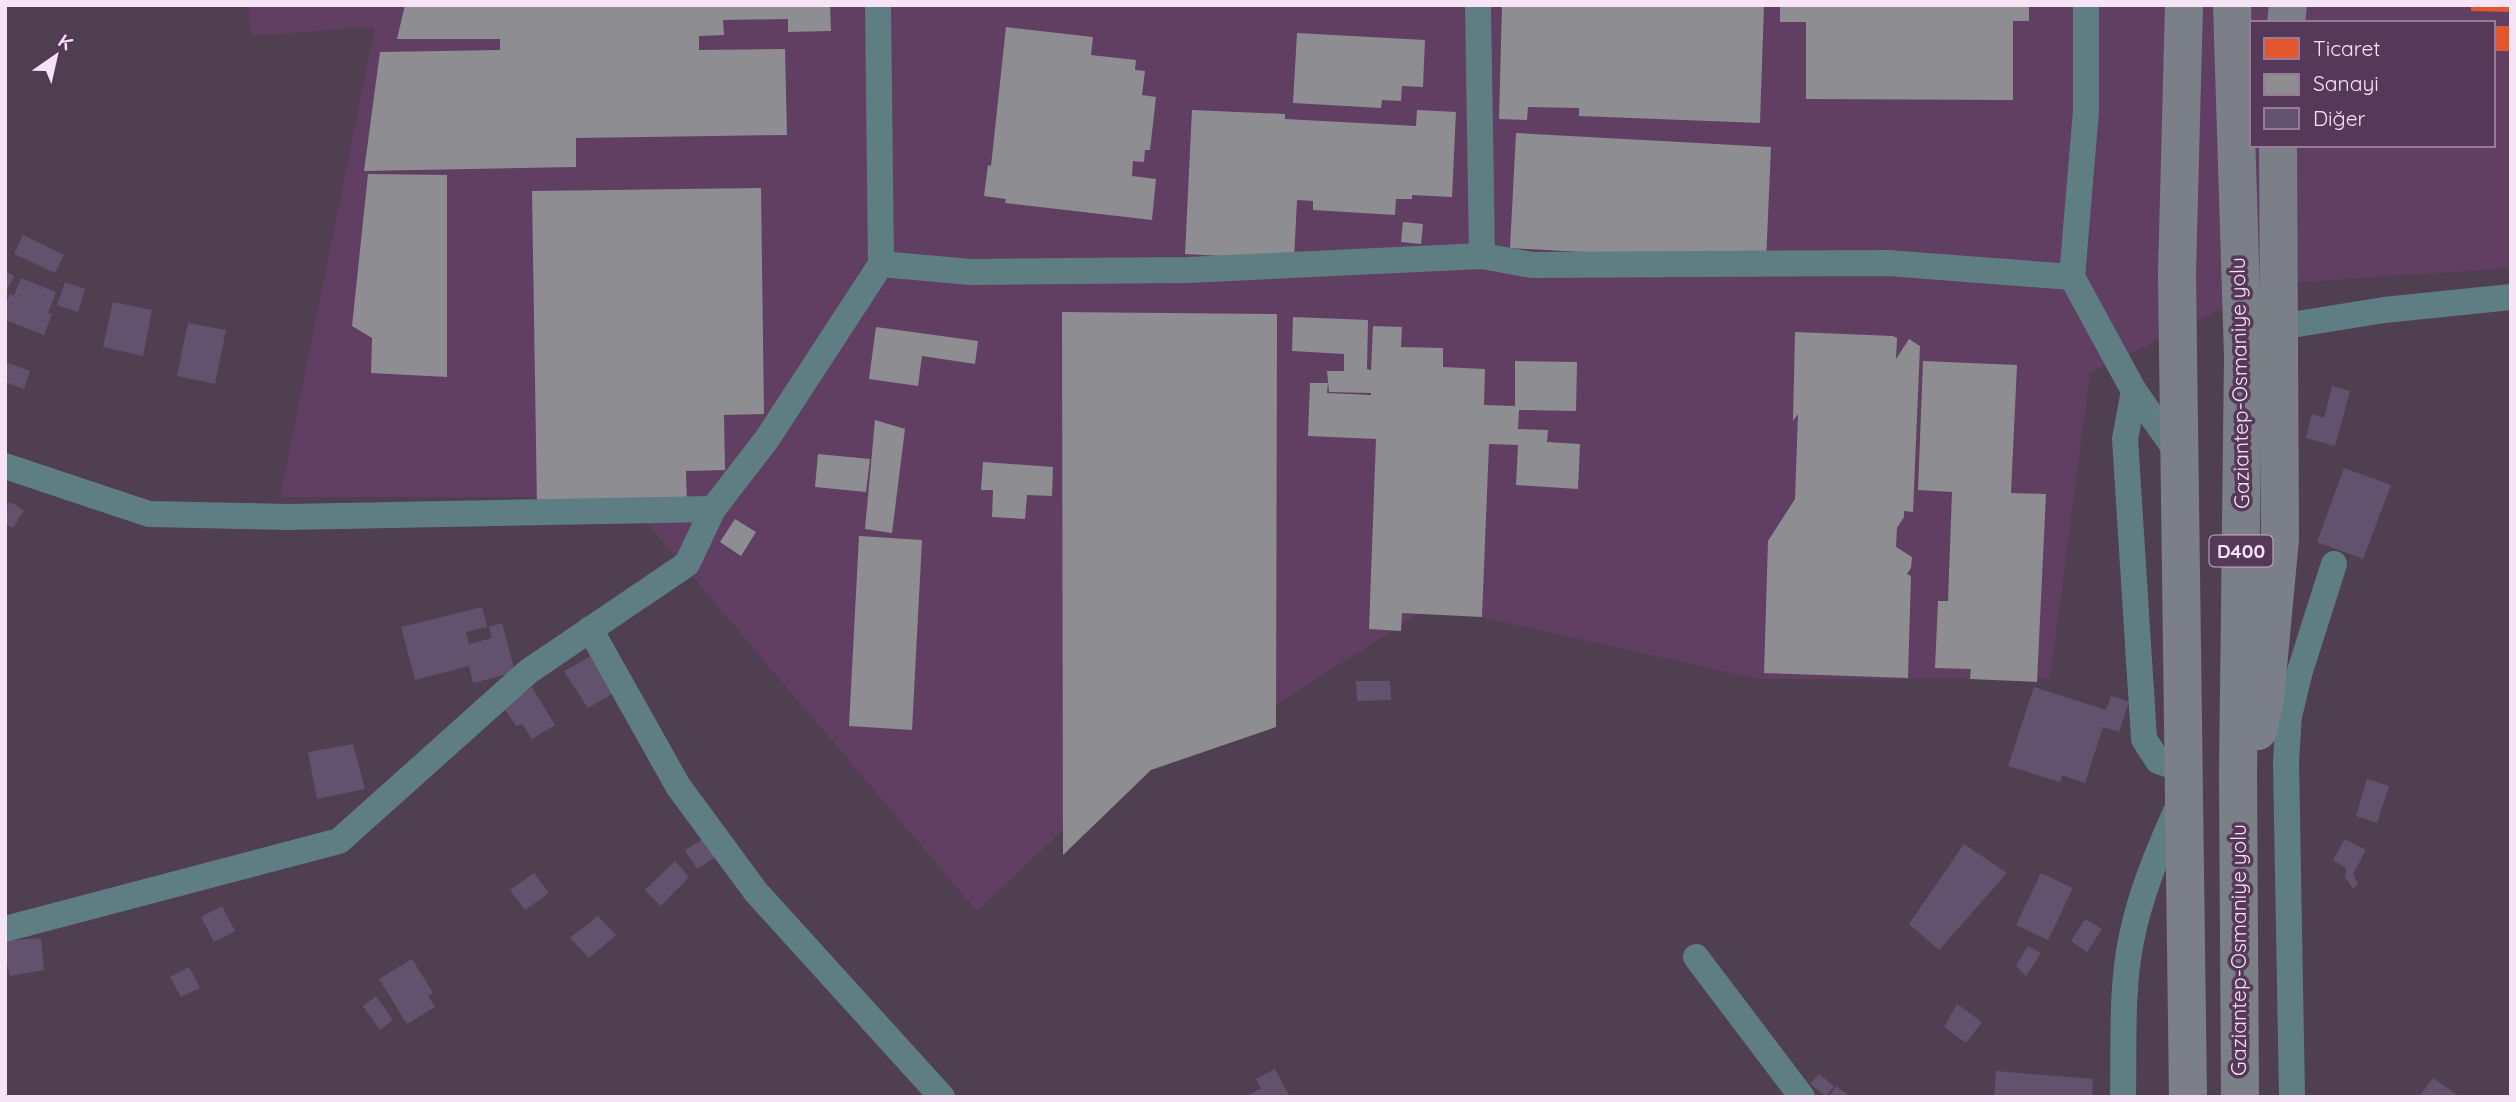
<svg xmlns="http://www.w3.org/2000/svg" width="2516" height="1102" font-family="Quicksand,sans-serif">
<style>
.built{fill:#603f62;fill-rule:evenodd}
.shops{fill:#e4572e}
.industry{fill:#8d8d92}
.building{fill:#63526e}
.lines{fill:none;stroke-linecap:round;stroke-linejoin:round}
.minor{stroke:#5f7e83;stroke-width:26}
.highway{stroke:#7a7f88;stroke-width:38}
.labels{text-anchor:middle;stroke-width:7;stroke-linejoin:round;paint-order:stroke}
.shield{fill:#563858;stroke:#c6b0c7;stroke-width:2}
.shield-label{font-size:19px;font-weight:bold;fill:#f6e3f6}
.street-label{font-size:21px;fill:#f6e3f6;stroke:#563858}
</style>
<rect width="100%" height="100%" fill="#503f51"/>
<!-- built -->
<path class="built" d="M 248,5 L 2511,5 L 2511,268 L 2289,283 L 2288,277 L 2090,373 L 2050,679 L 1758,679 L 1431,606 L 1261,714 L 1150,748 L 977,911 L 625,497 L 280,497 L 375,27 L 251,36 ZM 2252,23 L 2493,23 L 2493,145 L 2252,145 Z"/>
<!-- shops -->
<g class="shops">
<path d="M 2471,5 L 2511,5 L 2511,12 L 2471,11 Z"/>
<rect x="2493" y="26" width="18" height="25"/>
</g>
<!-- industry -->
<g class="industry">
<path d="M 405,5 L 830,5 L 831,31 L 788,32 L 788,19 L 723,20 L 724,35 L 699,36 L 699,50 L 785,49 L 787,135 L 576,138 L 576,167 L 364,171 L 380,52 L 500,50 L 500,39 L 397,39 Z"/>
<path d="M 1502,5 L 1764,5 L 1760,123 L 1579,116 L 1579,108 L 1528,107 L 1527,120 L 1499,119 Z"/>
<path d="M 1780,5 L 2029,5 L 2029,21 L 2013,21 L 2013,100 L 1806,99 L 1806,22 L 1780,22 Z"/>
<path d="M 1006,27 L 1093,37 L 1091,55 L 1136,60 L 1135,70 L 1145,71 L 1142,95 L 1156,97 L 1150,150 L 1145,150 L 1144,162 L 1133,161 L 1132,176 L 1156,179 L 1152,220 L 1005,203 L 1006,199 L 984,196 L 988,165 L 991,166 Z"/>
<path d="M 1297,33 L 1425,40 L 1423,87 L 1402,86 L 1401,101 L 1382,100 L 1381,108 L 1293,103 Z"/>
<path d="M 1192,110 L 1285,114 L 1285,119 L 1416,126 L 1417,110 L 1456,112 L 1452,197 L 1412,195 L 1412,199 L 1396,199 L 1395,215 L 1313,210 L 1313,201 L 1297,200 L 1294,260 L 1185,254 Z"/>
<path d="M 1516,133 L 1771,147 L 1766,262 L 1510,248 Z"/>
<path d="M 368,174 L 447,175 L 447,377 L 371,373 L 372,338 L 352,326 Z"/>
<path d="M 761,188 L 764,414 L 724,415 L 725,470 L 686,471 L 687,505 L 537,507 L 532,191 Z"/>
<path d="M 1403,222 L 1423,224 L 1421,244 L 1401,242 Z"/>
<path d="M 1062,312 L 1277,314 L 1276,727 L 1151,770 L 1063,855 Z"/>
<path d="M 1293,317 L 1368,320 L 1367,369 L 1371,370 L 1373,326 L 1402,327 L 1401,347 L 1443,348 L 1443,367 L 1485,369 L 1484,405 L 1515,406 L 1515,361 L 1577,362 L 1576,411 L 1519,410 L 1518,429 L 1548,430 L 1547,442 L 1580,444 L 1578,489 L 1516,485 L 1518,445 L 1489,444 L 1482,617 L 1402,613 L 1401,631 L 1369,629 L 1376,439 L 1308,436 L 1310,383 L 1328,383 L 1327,393 L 1371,395 L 1371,393 L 1329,392 L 1327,371 L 1344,371 L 1344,354 L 1292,351 Z"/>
<path d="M 876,327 L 978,341 L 975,364 L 922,356 L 918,386 L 869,379 Z"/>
<path d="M 1795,332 L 1893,336 L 1897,338 L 1896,359 L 1909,339 L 1920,346 L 1913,512 L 1904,511 L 1904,517 L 1897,528 L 1896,547 L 1912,557 L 1911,568 L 1907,574 L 1911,576 L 1908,678 L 1764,673 L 1768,541 L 1795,499 L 1798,414 L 1793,421 Z"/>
<path d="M 1923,361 L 2017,365 L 2011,493 L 2046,494 L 2037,682 L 1970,679 L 1971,669 L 1935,668 L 1938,601 L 1948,601 L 1952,492 L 1918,490 Z"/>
<path d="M 875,420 L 905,429 L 892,533 L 865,529 Z"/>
<path d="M 818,454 L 870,459 L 866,492 L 815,487 Z"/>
<path d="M 983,462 L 1053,467 L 1052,496 L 1027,495 L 1025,519 L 992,517 L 993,490 L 981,490 Z"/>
<path d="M 735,519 L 756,532 L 741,556 L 720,542 Z"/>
<path d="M 859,536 L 922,540 L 912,730 L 849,726 Z"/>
</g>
<!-- building -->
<g class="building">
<path d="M 23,235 L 64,255 L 55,273 L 14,254 Z"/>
<path d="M 5,271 L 14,276 L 5,294 Z"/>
<path d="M 21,278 L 56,292 L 48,313 L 52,314 L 44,335 L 5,320 L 5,306 L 10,294 L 14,296 Z"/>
<path d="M 65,282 L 85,289 L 78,312 L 57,305 Z"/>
<path d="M 113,302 L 152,310 L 143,356 L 103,347 Z"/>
<path d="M 188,323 L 226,330 L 215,384 L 177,376 Z"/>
<path d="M 5,362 L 30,371 L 24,389 L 5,382 Z"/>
<path d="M 2332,386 L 2350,391 L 2335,446 L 2306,438 L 2312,414 L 2324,418 Z"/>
<path d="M 2344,468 L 2391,485 L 2363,559 L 2317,542 Z"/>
<path d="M 10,502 L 24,510 L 13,528 L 5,524 L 5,509 Z"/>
<path d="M 482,607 L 487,627 L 466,632 L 469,644 L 492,638 L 489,627 L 502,623 L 515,672 L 473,683 L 469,666 L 415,680 L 401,627 Z"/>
<path d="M 593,655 L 614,693 L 588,708 L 564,671 Z"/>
<path d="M 1356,681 L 1390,681 L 1391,700 L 1357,701 Z"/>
<path d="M 532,687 L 555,725 L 532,739 L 522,724 L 516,726 L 504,708 Z"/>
<path d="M 2034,687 L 2106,710 L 2111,696 L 2129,702 L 2119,732 L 2103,727 L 2085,783 L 2062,775 L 2060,782 L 2008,766 Z"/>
<path d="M 353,744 L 365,789 L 317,799 L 308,752 Z"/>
<path d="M 2367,779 L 2389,786 L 2377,823 L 2356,816 Z"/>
<path d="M 716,831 L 728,849 L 697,869 L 685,850 Z"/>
<path d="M 2345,839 L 2366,850 L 2353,874 L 2358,884 L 2353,889 L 2345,877 L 2346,868 L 2333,860 Z"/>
<path d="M 1964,844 L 2007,873 L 1939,950 L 1909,924 Z"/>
<path d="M 675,861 L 689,877 L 661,906 L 645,890 Z"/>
<path d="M 534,873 L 549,893 L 525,910 L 510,890 Z"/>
<path d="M 2041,873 L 2073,888 L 2048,940 L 2016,925 Z"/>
<path d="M 222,906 L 235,931 L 214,942 L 201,917 Z"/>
<path d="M 598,916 L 616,935 L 589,958 L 570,938 Z"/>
<path d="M 2085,919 L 2102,929 L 2087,952 L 2071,941 Z"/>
<path d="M 41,938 L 44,970 L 10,976 L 5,956 L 5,941 Z"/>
<path d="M 2028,946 L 2041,953 L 2026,976 L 2016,966 Z"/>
<path d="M 412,959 L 433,993 L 428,996 L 435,1007 L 407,1024 L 379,979 Z"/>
<path d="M 189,967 L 200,988 L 181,997 L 170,977 Z"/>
<path d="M 376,996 L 393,1020 L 380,1030 L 363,1006 Z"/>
<path d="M 1957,1004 L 1982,1022 L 1966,1043 L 1944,1027 Z"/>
<path d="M 1275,1069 L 1290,1097 L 1245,1097 L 1261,1088 L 1256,1079 Z"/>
<path d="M 1996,1071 L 2093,1079 L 2092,1097 L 1994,1097 Z"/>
<path d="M 1819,1074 L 1834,1086 L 1826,1096 L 1810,1084 Z"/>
<path d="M 2433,1078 L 2460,1097 L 2419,1097 Z"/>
<path d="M 1836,1086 L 1851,1097 L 1829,1097 Z"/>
</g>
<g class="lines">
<!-- minor -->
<g class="minor">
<path d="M 878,5 L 881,264"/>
<path d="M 1478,5 L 1482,256"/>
<path d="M 2072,277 L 2134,391 L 2178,453"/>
<path d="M 2279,327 L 2384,310 L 2511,297"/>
<path d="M 2134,391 L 2125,439 L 2144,739 L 2158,761 L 2184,770"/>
<path d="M 5,466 L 149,514 L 287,517 L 713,509"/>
<path d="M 590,629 L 678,786 L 756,892 L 942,1097"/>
<path d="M 5,929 L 339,841 L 529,671 L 687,564 L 713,509 L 767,439 L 881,264 L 971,272 L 1188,270 L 1482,256 L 1532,265 L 1888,263 L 2072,277 L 2086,110 L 2086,5"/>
<path d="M 1696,957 L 1802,1097"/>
<path d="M 2123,1097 C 2124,1048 2121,989 2131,941 C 2140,894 2159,849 2179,805"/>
<path d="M 2292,1097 L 2286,761 L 2289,716 L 2300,671 L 2334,564"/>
</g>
<!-- highway -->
<g class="highway">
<path d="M 2184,5 L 2177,274 L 2188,1097"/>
<path d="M 2232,5 L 2243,357 L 2238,774 L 2240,1097"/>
<path d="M 2286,23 L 2288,5"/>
<path d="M 2258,731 L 2265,699 L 2280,539 L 2278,145"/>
</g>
</g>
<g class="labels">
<!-- shield labels -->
<rect class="shield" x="2209.5" y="535.5" width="63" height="31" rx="5"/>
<g class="shield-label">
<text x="2241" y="558">D400</text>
</g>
<!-- street labels -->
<g class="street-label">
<text transform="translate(2240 383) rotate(-91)" y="7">Gaziantep-Osmaniye yolu</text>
<text transform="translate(2239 950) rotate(-90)" y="7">Gaziantep-Osmaniye yolu</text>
</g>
</g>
<!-- border -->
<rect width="2516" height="1102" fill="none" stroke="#f6e3f6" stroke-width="14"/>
<!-- legend -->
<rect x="2250" y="21" width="245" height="126" fill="#563858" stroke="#967c97" stroke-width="2"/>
<rect x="2264" y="38" width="35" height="21" fill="#e4572e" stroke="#967c97" stroke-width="2"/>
<text x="2313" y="56" font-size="21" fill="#f6e3f6">Ticaret</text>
<rect x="2264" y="74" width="35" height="21" fill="#8d8d92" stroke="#967c97" stroke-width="2"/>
<text x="2313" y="91" font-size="21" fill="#f6e3f6">Sanayi</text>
<rect x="2264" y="108" width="35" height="21" fill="#63526e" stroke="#967c97" stroke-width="2"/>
<text x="2313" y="126" font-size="21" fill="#f6e3f6">Diğer</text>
<!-- north arrow -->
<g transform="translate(56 56) rotate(34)" stroke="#563858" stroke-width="5" paint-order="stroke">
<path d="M0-5L12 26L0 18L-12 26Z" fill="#f6e3f6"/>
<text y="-10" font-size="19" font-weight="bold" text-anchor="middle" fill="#f6e3f6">K</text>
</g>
</svg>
